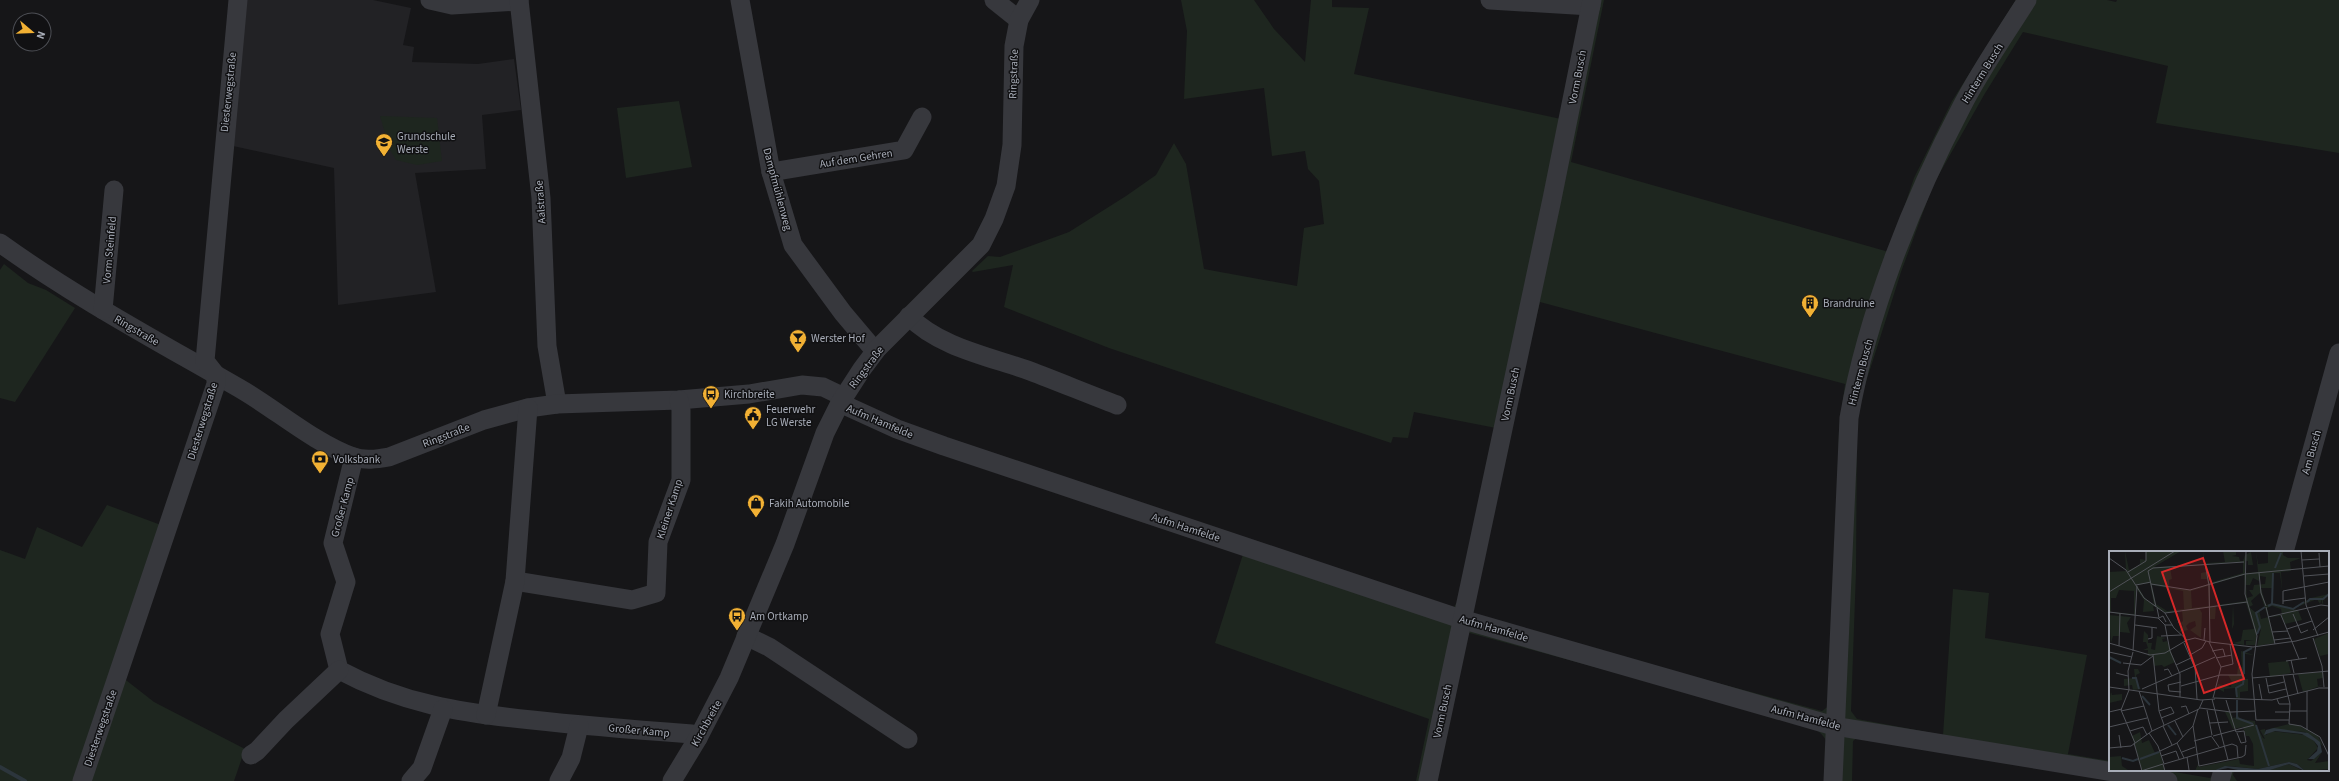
<svg xmlns="http://www.w3.org/2000/svg" width="2339" height="781" font-family="'Source Sans 3',sans-serif">
<style>
.built{fill:#222225}
.green{fill:#1e261f;fill-rule:evenodd}
.lines{fill:none;stroke-linecap:round;stroke-linejoin:round}
.stream{stroke:#2c353c;stroke-width:4}
.minor{stroke:#37383d;stroke-width:19}
.labels{text-anchor:middle;stroke-width:3;stroke-linejoin:round;paint-order:stroke}
.street-label{font-size:11px;fill:#a8adb8;stroke:#111113}
.poi-label{font-size:11px;fill:#a8adb8;stroke:#111113;text-anchor:start}
.inset-river{fill:none;stroke:#2c353c;stroke-width:2}
.inset-road{fill:none;stroke:#505258;stroke-width:1}
.view{fill:#d62828;fill-opacity:0.15;stroke:#d62828;stroke-width:2}
.inset-edge{fill:none;stroke:#a8adb8;stroke-width:2}
</style>
<rect width="100%" height="100%" fill="#161618"/>
<!-- built -->
<path class="built" d="M 244,0 L 373,0 L 411,8 L 403,45 L 414,47 L 412,62 L 478,64 L 514,59 L 521,110 L 482,115 L 486,169 L 415,173 L 436,292 L 338,305 L 334,168 L 233,146 Z"/>
<!-- green -->
<g class="green">
<path d="M 1181,0 L 1254,0 L 1274,29 L 1305,62 L 1311,0 L 1332,0 L 1332,7 L 1369,8 L 1354,74 L 1561,119 L 1586,0 L 1604,0 L 1571,162 L 1889,252 L 1914,178 L 1952,101 L 2016,0 L 2107,0 L 2116,2 L 2117,0 L 2339,0 L 2339,153 L 2156,123 L 2168,66 L 2023,32 L 1984,95 L 1933,185 L 1901,272 L 1859,404 L 1857,425 L 1856,572 L 1851,711 L 1857,719 L 1943,735 L 1953,589 L 1989,593 L 1985,638 L 2087,655 L 2068,754 L 2110,761 L 2110,770 L 2163,770 L 2210,778 L 2219,770 L 2234,770 L 2233,775 L 2237,781 L 2129,781 L 1861,735 L 1853,741 L 1852,781 L 1828,781 C 1828,754 1836,742 1811,726 L 1466,632 L 1431,781 L 1416,781 L 1429,719 L 1215,643 L 1244,551 L 1450,621 L 1455,605 L 1461,599 L 1496,428 L 1414,412 L 1408,438 L 1393,437 L 1391,443 L 1109,348 L 1004,307 L 1013,265 L 973,272 L 972,271 L 988,256 L 1000,257 L 1069,232 L 1126,196 L 1156,175 L 1174,143 L 1186,164 L 1204,269 L 1297,286 L 1304,228 L 1324,224 L 1319,181 L 1308,169 L 1305,151 L 1272,156 L 1264,88 L 1184,99 L 1187,31 ZM 1540,302 L 1845,384 L 1839,430 L 1830,705 L 1822,711 L 1476,618 L 1468,607 Z"/>
<path d="M 679,101 L 692,167 L 626,178 L 617,108 Z"/>
<path d="M 380,116 L 437,118 L 442,161 L 417,165 L 396,160 L 390,150 Z"/>
<path d="M 4,264 L 28,283 L 46,290 L 75,308 L 15,402 L 0,398 L 0,270 Z"/>
<path d="M 107,505 L 161,525 L 87,781 L 0,781 L 0,550 L 25,559 L 37,527 L 82,547 Z"/>
<path d="M 122,677 L 154,702 L 245,749 L 234,781 L 89,781 Z"/>
</g>
<g class="lines">
<!-- stream -->
<path class="stream" d="M 0,767 L 25,781"/>
<!-- minor -->
<g class="minor">
<path d="M 430,0 L 452,5 L 519,1"/>
<path d="M 519,0 L 541,198 L 547,346 L 557,404"/>
<path d="M 740,0 L 771,172 L 793,245 L 843,313 L 870,345 L 877,349"/>
<path d="M 994,0 L 1019,20"/>
<path d="M 1490,0 L 1591,6"/>
<path d="M 771,172 L 904,150 L 922,117"/>
<path d="M 0,243 C 78,299 161,343 244,391 C 279,412 315,443 353,457 C 365,461 377,459 389,457 L 484,420 L 528,408 L 557,404 L 679,400 L 749,394 L 802,385 L 823,387 L 844,397"/>
<path d="M 103,310 L 114,190"/>
<path d="M 909,316 C 938,347 991,357 1030,371 C 1059,382 1088,394 1117,405"/>
<path d="M 840,403 L 897,429 L 944,446 L 1461,619 L 1834,726 L 2168,781"/>
<path d="M 354,457 L 333,543 L 346,582 L 330,634 L 339,670 C 402,704 462,713 532,720 C 585,726 638,730 692,734 L 698,738"/>
<path d="M 2284,552 L 2339,353"/>
<path d="M 515,581 L 632,600 L 656,593 L 658,542 L 681,480 L 681,410 L 679,400"/>
<path d="M 746,636 L 769,647 L 908,739"/>
<path d="M 486,715 L 515,581 L 528,408"/>
<path d="M 251,755 L 257,751 L 286,720 L 339,670"/>
<path d="M 82,781 L 216,384 L 216,375 L 205,361 L 238,0"/>
<path d="M 411,781 L 422,768 L 443,709"/>
<path d="M 559,781 L 571,758 L 579,726"/>
<path d="M 672,781 L 698,738 L 729,678 L 785,544 L 825,433 L 840,403 L 862,369 L 877,349 L 981,245 L 994,219 L 1006,186 L 1012,145 L 1014,46 L 1019,20 L 1030,0"/>
<path d="M 1428,781 L 1552,199 L 1592,0"/>
<path d="M 1833,781 L 1849,418 C 1867,314 1913,199 1962,106 C 1981,69 2005,35 2027,0"/>
<path d="M 2220,781 L 2223,770"/>
</g>
</g>
<!-- icons -->
<defs>
<g id="school-pin" transform="scale(0.9)"><path d="M0 17L-7.5 6A9.5 9.5 0 1 1 7.5 6Z" fill="#f2b134" stroke="#111113"/><path d="M0-5L7-2L0 1L-7-2ZM-4 1L0 2.5L4 1V4Q0 6-4 4Z" fill="#111"/></g>
<g id="building-pin" transform="scale(0.9)"><path d="M0 17L-7.5 6A9.5 9.5 0 1 1 7.5 6Z" fill="#f2b134" stroke="#111113"/><path d="M-4-6H4V6H1V3H-1V6H-4ZM-2.5-4.3h1.7v1.8h-1.7ZM.8-4.3h1.7v1.8H.8ZM-2.5-1h1.7V.8h-1.7ZM.8-1h1.7V.8H.8Z" fill="#111"/></g>
<g id="bar-pin" transform="scale(0.9)"><path d="M0 17L-7.5 6A9.5 9.5 0 1 1 7.5 6Z" fill="#f2b134" stroke="#111113"/><path d="M-6-5H6L.8 .8V4.5H3.5V6h-7V4.5H-.8V.8Z" fill="#111"/></g>
<g id="bus-pin" transform="scale(0.9)"><path d="M0 17L-7.5 6A9.5 9.5 0 1 1 7.5 6Z" fill="#f2b134" stroke="#111113"/><path d="M-5-6H5V4H4V6H2V4H-2V6H-4V4H-5ZM-3.5-4V0h7V-4ZM-3.5 1.2v1.5H-2V1.2ZM2 1.2v1.5H3.5V1.2Z" fill="#111"/></g>
<g id="civic-pin" transform="scale(0.9)"><path d="M0 17L-7.5 6A9.5 9.5 0 1 1 7.5 6Z" fill="#f2b134" stroke="#111113"/><path d="M-.6-6.5H3V-4.5H.6V-3L4-1V1h2V6H-6V1h2V-1L-.6-3ZM-1.2 2.5V6h2.4V2.5Z" fill="#111"/></g>
<g id="bank-pin" transform="scale(0.9)"><path d="M0 17L-7.5 6A9.5 9.5 0 1 1 7.5 6Z" fill="#f2b134" stroke="#111113"/><path d="M-6-4H6V4H-6ZM0-2.3a2.3 2.3 0 1 0 0 4.6a2.3 2.3 0 1 0 0-4.6Z" fill="#111"/></g>
<g id="shop-pin" transform="scale(0.9)"><path d="M0 17L-7.5 6A9.5 9.5 0 1 1 7.5 6Z" fill="#f2b134" stroke="#111113"/><path d="M-5-2.5h2.3a2.7 3.5 0 0 1 5.4 0H5L5.5 6h-11ZM-1.5-2.5h3a1.5 2.3 0 0 0-3 0Z" fill="#111"/></g>
</defs>
<g fill-rule="evenodd">
<use href="#school-pin" x="384" y="142"/>
<use href="#building-pin" x="1810" y="303"/>
<use href="#bar-pin" x="798" y="338"/>
<use href="#bus-pin" x="711" y="394"/>
<use href="#civic-pin" x="753" y="415"/>
<use href="#bank-pin" x="320" y="459"/>
<use href="#shop-pin" x="756" y="503"/>
<use href="#bus-pin" x="737" y="616"/>
</g>
<g class="labels">
<!-- street labels -->
<g class="street-label">
<text transform="translate(1982 73) rotate(-58)" y="4">Hinterm Busch</text>
<text transform="translate(1013 74) rotate(-88)" y="4">Ringstraße</text>
<text transform="translate(1577 77) rotate(-79)" y="4">Vorm Busch</text>
<text transform="translate(228 92) rotate(-84)" y="4">Diesterwegstraße</text>
<text transform="translate(856 158) rotate(-9)" y="4">Auf dem Gehren</text>
<text transform="translate(778 189) rotate(75)" y="4">Dampfmühlenweg</text>
<text transform="translate(540 202) rotate(-94)" y="4">Aalstraße</text>
<text transform="translate(109 250) rotate(-85)" y="4">Vorm Steinfeld</text>
<text transform="translate(137 330) rotate(30)" y="4">Ringstraße</text>
<text transform="translate(866 367) rotate(-53)" y="4">Ringstraße</text>
<text transform="translate(1860 372) rotate(-75)" y="4">Hinterm Busch</text>
<text transform="translate(1510 394) rotate(-78)" y="4">Vorm Busch</text>
<text transform="translate(202 421) rotate(-73)" y="4">Diesterwegstraße</text>
<text transform="translate(880 421) rotate(23)" y="4">Aufm Hamfelde</text>
<text transform="translate(446 435) rotate(-21)" y="4">Ringstraße</text>
<text transform="translate(2311 452) rotate(-74)" y="4">Am Busch</text>
<text transform="translate(342 507) rotate(-75)" y="4">Großer Kamp</text>
<text transform="translate(669 509) rotate(-72)" y="4">Kleiner Kamp</text>
<text transform="translate(1186 527) rotate(18)" y="4">Aufm Hamfelde</text>
<text transform="translate(1494 628) rotate(16)" y="4">Aufm Hamfelde</text>
<text transform="translate(1442 711) rotate(-78)" y="4">Vorm Busch</text>
<text transform="translate(1806 717) rotate(15)" y="4">Aufm Hamfelde</text>
<text transform="translate(706 723) rotate(-61)" y="4">Kirchbreite</text>
<text transform="translate(100 728) rotate(-71)" y="4">Diesterwegstraße</text>
<text transform="translate(639 730) rotate(5)" y="4">Großer Kamp</text>
</g>
<!-- poi labels -->
<g class="poi-label">
<text x="397" y="140">Grundschule<tspan x="397" dy="13">Werste</tspan></text>
<text x="1823" y="307">Brandruine</text>
<text x="811" y="342">Werster Hof</text>
<text x="724" y="398">Kirchbreite</text>
<text x="766" y="413">Feuerwehr<tspan x="766" dy="13">LG Werste</tspan></text>
<text x="333" y="463">Volksbank</text>
<text x="769" y="507">Fakih Automobile</text>
<text x="750" y="620">Am Ortkamp</text>
</g>
</g>
<!-- overview -->
<g transform="translate(2109 551)">
<rect width="220" height="220" fill="#161618"/>
<path d="M 16,0 L 20,19 L 31,14 L 31,8 L 37,9 L 37,0 L 72,0 L 45,16 L 95,13 L 94,0 L 96,12 L 116,11 L 114,0 L 127,0 L 127,4 L 123,5 L 130,6 L 131,10 L 134,10 L 136,4 L 142,1 L 144,14 L 139,14 L 139,10 L 136,10 L 137,22 L 149,21 L 147,0 L 149,13 L 159,12 L 159,0 L 174,0 L 174,4 L 179,7 L 192,7 L 181,11 L 182,20 L 172,21 L 173,40 L 171,22 L 164,22 L 163,52 L 184,57 L 202,47 L 220,43 L 215,46 L 216,50 L 214,48 L 214,52 L 213,53 L 213,48 L 211,53 L 208,48 L 183,58 L 189,59 L 193,69 L 176,73 L 172,65 L 160,66 L 166,92 L 148,95 L 152,78 L 148,83 L 146,94 L 137,94 L 137,90 L 145,89 L 135,89 L 135,94 L 124,92 L 132,90 L 134,79 L 145,78 L 137,52 L 124,53 L 125,73 L 123,78 L 124,53 L 107,55 L 106,68 L 101,68 L 101,56 L 90,57 L 93,62 L 92,87 L 81,79 L 87,75 L 86,70 L 80,72 L 77,75 L 79,79 L 70,81 L 74,74 L 71,73 L 74,70 L 73,59 L 57,62 L 44,55 L 45,60 L 34,61 L 35,49 L 27,37 L 26,64 L 12,63 L 11,65 L 22,66 L 18,72 L 21,82 L 11,81 L 10,85 L 4,85 L 2,92 L 0,64 L 10,65 L 10,63 L 0,61 L 0,21 L 17,20 ZM 134,11 L 134,22 L 100,32 L 97,13 ZM 96,14 L 97,21 L 92,22 L 92,28 L 90,28 L 98,28 L 99,33 L 83,39 L 60,37 L 60,29 L 63,28 L 61,16 ZM 135,24 L 137,50 L 101,55 L 101,34 ZM 151,25 L 157,26 L 156,33 L 145,34 L 144,39 L 140,39 L 144,45 L 138,47 L 137,34 L 141,34 L 144,27 L 150,30 ZM 41,32 L 45,54 L 36,47 L 28,34 ZM 43,34 L 74,40 L 75,58 L 58,60 L 47,53 ZM 99,35 L 100,55 L 83,57 L 82,40 ZM 152,37 L 163,37 L 163,52 L 157,54 ZM 10,39 L 25,40 L 25,63 L 2,61 L 2,47 L 7,47 ZM 151,42 L 159,66 L 152,68 L 150,59 L 146,61 L 140,56 L 144,54 L 142,50 ZM 163,55 L 172,58 L 173,64 L 159,65 L 158,57 ZM 35,80 L 39,84 L 39,92 L 43,92 L 42,98 L 46,99 L 48,85 L 57,87 L 53,88 L 54,91 L 58,90 L 66,111 L 55,116 L 53,114 L 45,115 L 44,105 L 39,105 L 39,99 L 34,99 L 39,97 L 37,91 L 34,91 ZM 220,82 L 220,103 L 211,105 L 213,112 L 220,111 L 213,112 L 205,88 ZM 132,100 L 145,104 L 136,103 L 135,121 L 136,128 L 139,128 L 139,140 L 131,141 L 131,147 L 127,147 L 126,137 L 115,138 L 115,141 L 108,137 L 109,133 L 122,136 L 123,131 L 119,124 L 128,124 L 129,116 L 133,116 ZM 179,110 L 182,122 L 161,126 L 159,112 ZM 25,118 L 29,118 L 31,122 L 27,124 L 29,136 L 32,138 L 24,139 L 23,134 L 15,135 L 15,128 L 26,127 ZM 214,121 L 214,127 L 208,128 L 209,135 L 214,134 L 194,141 L 189,123 ZM 2,141 L 3,144 L 13,143 L 13,149 L 0,152 ZM 116,161 L 122,161 L 124,167 L 128,166 L 128,162 L 131,168 L 146,170 L 146,172 L 154,187 L 156,188 L 151,179 L 156,178 L 157,184 L 163,180 L 197,184 L 205,190 L 209,197 L 198,209 L 202,210 L 213,201 L 206,212 L 220,210 L 220,218 L 196,220 L 188,213 L 180,211 L 149,218 L 119,215 L 104,220 L 86,220 L 89,213 L 90,216 L 130,208 L 131,213 L 145,215 L 144,193 L 140,185 L 137,185 L 134,176 L 124,178 ZM 180,173 L 189,174 L 209,185 L 214,195 L 196,181 L 160,178 ZM 31,181 L 33,192 L 40,189 L 46,202 L 51,201 L 56,220 L 33,220 L 23,185 ZM 12,205 L 13,215 L 19,219 L 0,220 L 0,206 ZM 180,213 L 194,220 L 158,220 L 173,215 Z" fill="#1e261f" fill-rule="evenodd"/>
<path d="M 165,177 L 199,182 L 211,191 L 213,201 L 205,208 L 199,208 L 208,200 L 209,195 L 205,190 L 193,183 L 166,180 L 155,184 L 157,179 ZM 180,211 L 188,213 L 196,220 L 180,213 L 158,220 L 134,220 L 119,217 L 104,220 L 116,215 L 149,218 Z" fill="#2c353c"/>
<path class="inset-river" d="M 166,17 L 172,2M 198,51 L 201,48 L 214,48 L 220,43M 163,53 L 164,22M 159,55 L 163,53 L 184,58 L 195,51M 148,83 L 151,76 L 147,62 L 156,56M 0,106 L 12,112M 135,123 L 135,101 L 143,97M 23,127 L 27,127 L 30,138M 33,145 L 41,154M 128,146 L 127,137 L 134,133 L 135,126M 128,149 L 128,167 L 144,173M 59,174 L 67,184M 147,174 L 160,215M 13,207 L 24,210 L 29,208M 31,208 L 50,201"/>
<path class="inset-road" d="M 137,0 L 136,43 L 148,85 L 143,123 L 147,169 L 180,169M 192,0 L 197,54 L 209,85M 210,2 L 211,16M 0,7 L 17,19 L 35,47 L 56,62 L 65,77 L 78,89M 193,9 L 210,8M 96,13 L 100,34 L 101,91M 19,21 L 37,10 L 37,0M 150,22 L 152,42 L 157,55M 195,25 L 220,23M 42,33 L 81,39 L 136,23 L 220,15M 27,34 L 42,31M 0,41 L 66,0M 174,50 L 196,47M 174,53 L 174,40 L 220,31M 47,56 L 39,20 L 44,17 L 135,11M 157,56 L 166,93M 48,57 L 50,67 L 54,65 L 57,71M 67,60 L 70,72M 0,61 L 49,67 L 56,74 L 63,74M 56,62 L 138,51M 184,63 L 192,82 L 199,79M 172,64 L 190,108M 159,66 L 212,54 L 220,55M 26,74 L 48,77M 56,74 L 61,100 L 71,123 L 71,146M 178,78 L 203,70M 204,79 L 220,66M 163,81 L 179,80M 52,85 L 72,84M 204,87 L 213,115 L 215,136M 39,88 L 43,87 L 43,76M 95,89 L 96,77M 165,89 L 182,87M 100,91 L 112,116 L 104,147M 0,92 L 41,104 L 56,102 L 78,89 L 86,87 L 101,91 L 144,96 L 187,90 L 220,81M 75,92 L 85,115M 10,95 L 11,62M 24,100 L 28,35M 103,100 L 114,98 L 116,105M 0,101 L 23,106M 44,104 L 50,160 L 55,174M 81,104 L 93,97 L 97,90M 107,107 L 123,104M 182,109 L 185,122M 177,110 L 198,107M 14,112 L 32,114 L 44,105M 67,114 L 82,107M 86,115 L 88,148M 112,116 L 124,113 L 121,93M 55,119 L 59,118 L 63,125M 7,122 L 19,125M 184,123 L 189,143M 174,124 L 181,153 L 180,173 L 192,175 L 211,186 L 220,205M 143,127 L 220,120M 157,127 L 160,142 L 177,138M 150,133 L 153,149M 72,135 L 111,124 L 135,124M 159,135 L 175,131M 0,136 L 92,149 L 106,148M 33,138 L 106,106M 20,139 L 12,159 L 26,192M 20,139 L 19,120 L 24,101M 30,140 L 43,180M 198,140 L 198,179M 72,141 L 60,140 L 59,134 L 72,131M 105,147 L 163,149 L 210,137 L 220,137M 103,148 L 119,209M 168,148 L 170,153 L 181,153M 117,149 L 127,181 L 135,180 L 137,191 L 132,192 L 128,182M 72,156 L 77,155 L 80,163M 91,157 L 122,161 L 146,160M 89,158 L 84,175 L 90,215 L 133,206 L 136,204 L 137,194M 98,159 L 103,184M 12,160 L 35,155M 50,160 L 62,156 L 65,162 L 52,167M 180,160 L 198,160M 0,161 L 13,158M 166,161 L 180,161M 66,170 L 74,186M 101,172 L 119,171M 54,175 L 63,194M 0,176 L 38,167M 21,180 L 34,176 L 38,184M 40,182 L 49,195 L 55,213 L 123,193 L 128,195 L 129,207M 10,184 L 12,197M 104,185 L 145,174M 103,186 L 110,196M 85,190 L 103,185M 25,192 L 33,220M 68,192 L 75,207M 0,197 L 22,195 L 43,180 L 90,158 L 94,149M 51,200 L 68,192 L 84,175M 73,201 L 86,196M 52,205 L 67,200 L 70,208M 78,206 L 80,219M 32,220 L 54,213 L 56,220"/>
<path class="view" d="M 94,7 L 135,128 L 95,142 L 53,21 Z"/>
<rect width="220" height="220" class="inset-edge"/>
</g>
<!-- north arrow -->
<g transform="translate(32 32) rotate(109)"><circle r="19" fill="#111113" stroke="#4d4f55"/>
<path d="M0-3L7 15L0 10L-7 15Z" fill="#f2b134"/>
<text y="-6" font-size="11" font-weight="bold" text-anchor="middle" fill="#a8adb8">N</text>
</g>
</svg>
